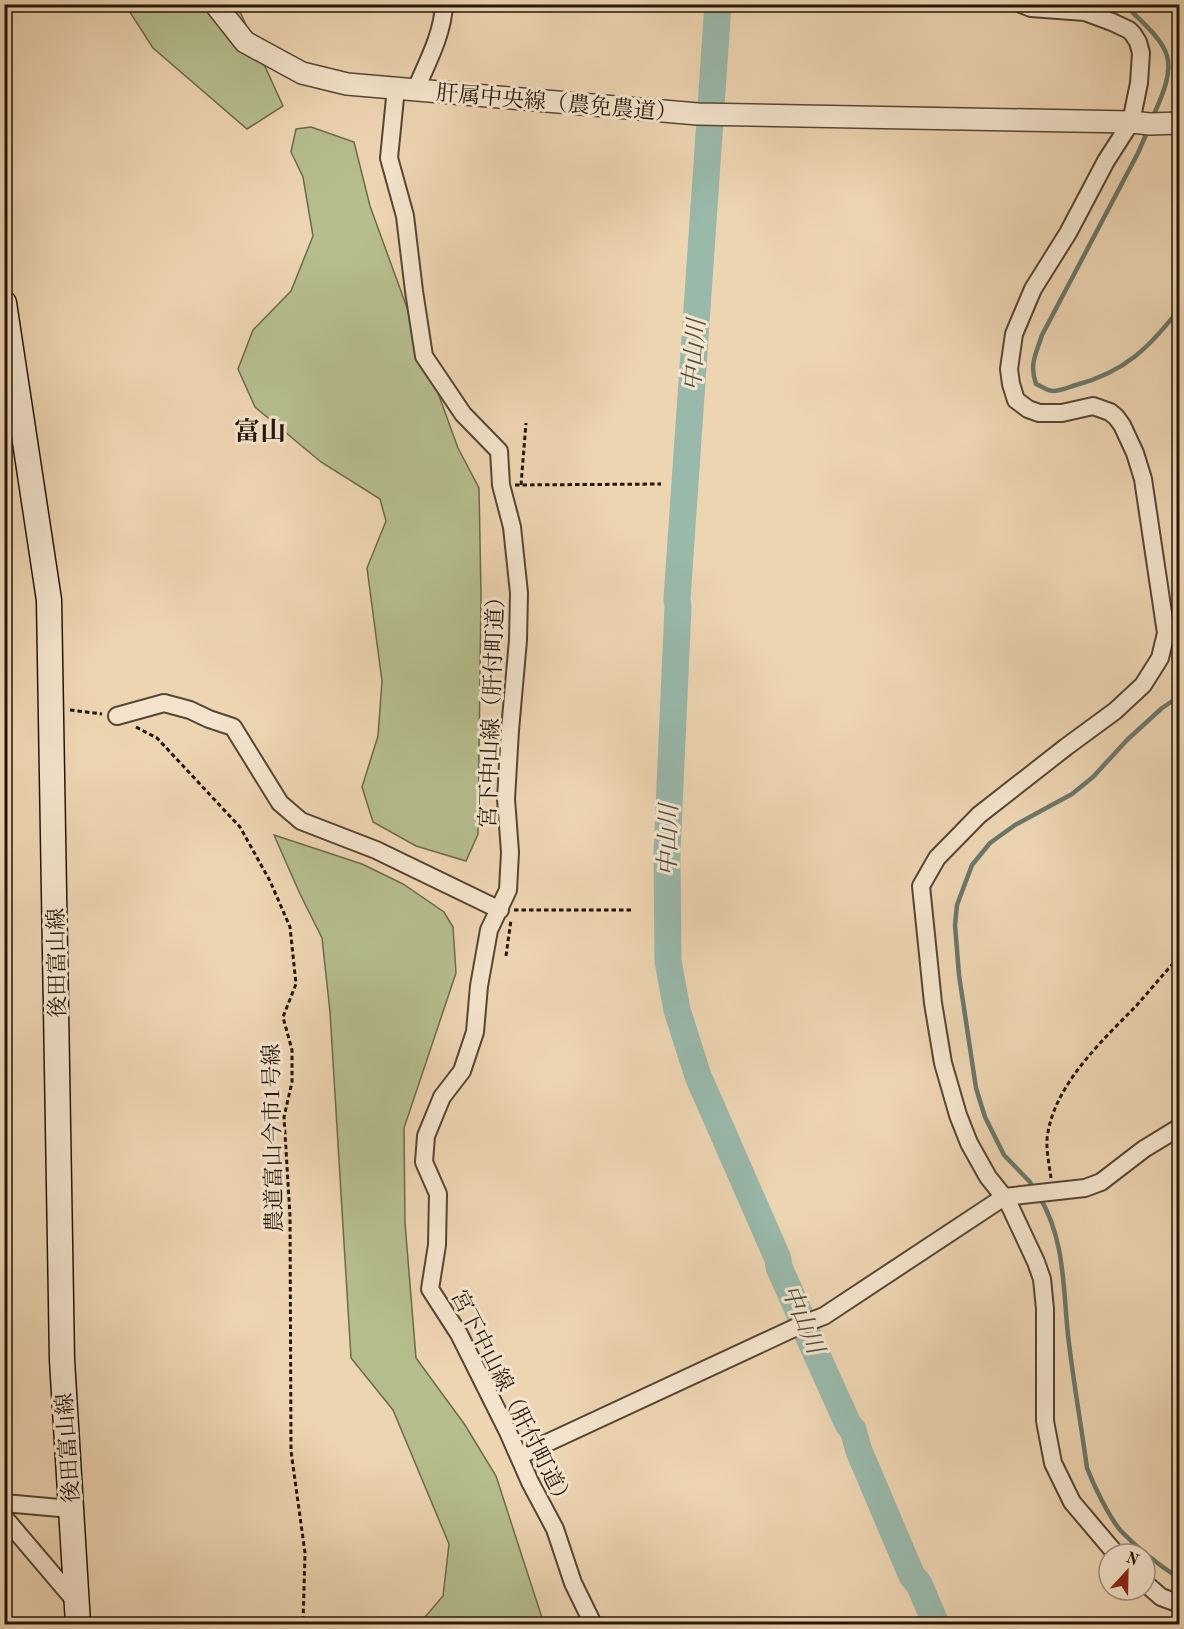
<svg xmlns="http://www.w3.org/2000/svg" width="1184" height="1629" font-family="'Old Standard TT','Noto Serif JP',serif">
<style>
.green{fill:#b6be8e;stroke:#6c6a4c;stroke-width:1.5}
.lines{fill:none;stroke-linecap:round;stroke-linejoin:round}
.stream{stroke:#69786a;stroke-width:4.5}
.river{stroke:#99b9ab;stroke-width:27}
.minor-casing{stroke:#554633;stroke-width:20}
.tertiary-casing{stroke:#554633;stroke-width:24}
.secondary-casing{stroke:#221709;stroke-width:27}
.path{stroke:#221709;stroke-width:3;stroke-dasharray:4.5 3;stroke-linecap:butt}
.minor{stroke:#f4e4cd;stroke-width:16}
.tertiary{stroke:#f4e4cd;stroke-width:21}
.secondary{stroke:#f4e4cd;stroke-width:24}
.labels{text-anchor:middle;stroke-width:6;stroke-linejoin:round;paint-order:stroke}
.street-label{font-size:22px;fill:#221709;stroke:#f4e4cd}
.water-label{font-size:24px;font-style:italic;fill:#4c5042;stroke:#f4e4cd}
.quarter-label{font-size:26px;font-weight:bold;fill:#221709;stroke:#f4e4cd}
</style>
<rect width="100%" height="100%" fill="#eed5b2"/>
<filter id="stains"><feTurbulence type="fractalNoise" baseFrequency=".00333" numOctaves="4"/><feColorMatrix values="0 0 0 0 .2 0 0 0 0 .09 0 0 0 0 .02 0 0 0 .5 -.17"/></filter>
<radialGradient id="worn" r=".72"><stop offset=".6" stop-color="#630" stop-opacity="0"/><stop offset="1" stop-color="#630" stop-opacity=".3"/></radialGradient>
<!-- green -->
<g class="green">
<path d="M 127,5 L 237,5 L 283,106 L 247,129 L 153,48 L 131,14 Z"/>
<path d="M 311,127 L 354,142 L 370,206 L 458,448 L 479,488 L 481,594 L 478,834 L 466,861 L 416,846 L 373,822 L 362,787 L 378,736 L 382,681 L 367,568 L 386,521 L 380,499 L 321,462 L 255,407 L 238,369 L 253,330 L 291,291 L 313,236 L 303,177 L 291,152 L 296,129 Z"/>
<path d="M 274,835 L 362,864 L 403,884 L 444,912 L 453,927 L 456,973 L 404,1128 L 405,1223 L 416,1358 L 465,1425 L 496,1476 L 544,1624 L 419,1624 L 443,1596 L 449,1544 L 393,1410 L 351,1358 L 330,1012 L 322,938 L 300,894 Z"/>
</g>
<g class="lines">
<!-- stream -->
<g class="stream">
<path d="M 1122,4 L 1126,6 C 1139,19 1162,38 1167,56 C 1173,75 1159,102 1152,119"/>
<path d="M 1148,130 L 1138,153 L 1042,335 C 1036,354 1029,364 1036,384 C 1041,386 1048,391 1053,391 C 1060,391 1069,387 1076,385 C 1125,372 1150,347 1180,308"/>
<path d="M 1034,1189 L 1030,1182 L 1004,1155 L 985,1117 L 976,1088 L 959,975 L 955,925 L 957,905 L 972,865 L 990,843 L 1015,825 L 1072,794 L 1093,777 L 1127,740 L 1162,708 L 1180,696"/>
<path d="M 1039,1196 C 1065,1239 1063,1287 1068,1335 C 1073,1380 1081,1424 1087,1468 C 1094,1486 1109,1517 1121,1531 C 1138,1549 1159,1565 1180,1579"/>
</g>
<!-- river -->
<path class="river" d="M 718,4 L 677,599 L 678,607 L 667,852 L 668,961 L 677,1010 L 698,1076 L 778,1259 L 779,1267 L 801,1317 L 803,1324 L 848,1424 L 853,1430 L 859,1451 L 912,1576 L 919,1584 L 936,1624"/>
<!-- minor casing -->
<g class="minor-casing">
<g id="minor">
<path d="M 1021,4 L 1031,8 L 1085,12 L 1112,22 L 1129,30 L 1133,34 L 1138,42 L 1141,53 L 1139,83 L 1131,122 L 1106,161 L 1068,233 L 1033,289 L 1014,334 L 1009,369 L 1011,384 L 1016,400 L 1028,409 L 1039,413 L 1062,413 L 1093,406 L 1110,412 L 1116,417 L 1122,425 L 1135,453 L 1143,479 L 1166,633 L 1160,658 L 1143,685 L 1115,711 L 1066,747 L 979,815 L 937,858 L 921,886 L 933,1003 L 943,1063 L 958,1115 L 969,1143 L 988,1177 L 1008,1202 L 1036,1262 L 1042,1279 L 1045,1309 L 1045,1421 L 1053,1463 L 1072,1502 L 1116,1554"/>
<path d="M 396,88 L 389,158 L 405,216 L 414,291 L 424,356 L 463,414 L 499,451 L 501,485 L 512,527 L 519,593 L 518,640 L 510,730 L 506,799 L 510,852 L 508,890 L 489,930 L 479,986 L 475,1032 L 462,1071 L 442,1097 L 426,1136 L 424,1162 L 438,1194 L 437,1245 L 430,1289 L 459,1334 L 508,1432 L 530,1482 L 555,1529 L 573,1583 L 593,1624"/>
<path d="M 415,91 C 427,63 443,34 444,4"/>
<path d="M 117,716 L 164,703 L 190,710 L 209,719 L 233,727 L 280,803 L 301,821 L 376,850 L 500,910"/>
<path d="M 519,1456 L 803,1324 L 824,1316 L 1004,1197 L 1085,1188 L 1101,1182 L 1144,1149 L 1180,1127"/>
<path d="M 4,1503 L 71,1509"/>
<path d="M 4,1517 L 77,1603"/>
<path d="M 1145,1583 L 1161,1597 L 1180,1604"/>
</g>
</g>
<!-- tertiary casing -->
<g class="tertiary-casing">
<path id="tertiary" d="M 215,4 L 245,42 L 302,73 L 347,84 L 698,114 L 1131,122 L 1150,124 L 1180,123"/>
</g>
<!-- secondary casing -->
<g class="secondary-casing">
<path id="secondary" d="M 4,303 L 49,600 L 62,1360 L 78,1624"/>
</g>
<!-- path -->
<g class="path">
<path d="M 515,485 L 661,484"/>
<path d="M 521,485 L 526,423"/>
<path d="M 70,710 L 102,714"/>
<path d="M 136,727 L 157,738 L 240,827 L 270,881 L 290,927 L 296,984 L 283,1017 L 292,1050 L 292,1082 L 284,1117 L 290,1216 L 291,1451 L 305,1553 L 303,1624"/>
<path d="M 514,910 L 634,910"/>
<path d="M 506,956 L 511,920"/>
<path d="M 1051,1178 C 1049,1163 1045,1146 1048,1132 C 1057,1082 1103,1040 1137,1005 C 1151,989 1165,972 1180,956"/>
</g>
<!-- minor -->
<use href="#minor" class="minor"/>
<!-- tertiary -->
<use href="#tertiary" class="tertiary"/>
<!-- secondary -->
<use href="#secondary" class="secondary"/>
</g>
<g class="labels">
<!-- street labels -->
<g class="street-label">
<text transform="translate(557 102) rotate(5)" y="8">肝属中央線（農免農道）</text>
<text transform="translate(491 707) rotate(-88)" y="8">宮下中山線（肝付町道）</text>
<text transform="translate(56 963) rotate(-91)" y="8">後田富山線</text>
<text transform="translate(272 1138) rotate(-91)" y="8">農道富山今市1号線</text>
<text transform="translate(513 1399) rotate(63)" y="8">宮下中山線（肝付町道）</text>
<text transform="translate(67 1448) rotate(-94)" y="8">後田富山線</text>
</g>
<!-- water labels -->
<g class="water-label">
<text transform="translate(694 355) rotate(-86)" y="8">中山川</text>
<text transform="translate(668 840) rotate(-89)" y="8">中山川</text>
<text transform="translate(803 1319) rotate(67)" y="8">中山川</text>
</g>
<!-- quarter labels -->
<g class="quarter-label">
<text x="260" y="440">富山</text>
</g>
</g>
<!-- margin -->
<rect width="1184" height="1629" fill="none" stroke="#eed5b2" stroke-width="24"/>
<rect x="6" y="6" width="1172" height="1617" fill="none" stroke="#221709" stroke-width="3"/>
<rect x="12" y="12" width="1160" height="1605" fill="none" stroke="#221709" stroke-width="1.5"/>
<!-- north arrow -->
<g transform="translate(1127 1572) rotate(22)"><circle r="28" fill="#f4e4cd" stroke="#a0927f" stroke-width="1.5"/>
<path d="M0-4.5L10 22L0 15L-10 22Z" fill="#8f2418"/>
<text y="-9" font-size="16" font-weight="bold" text-anchor="middle" fill="#221709">N</text>
</g>
<rect width="100%" height="100%" filter="url(#stains)"/>
<rect width="100%" height="100%" fill="url(#worn)"/>
</svg>
